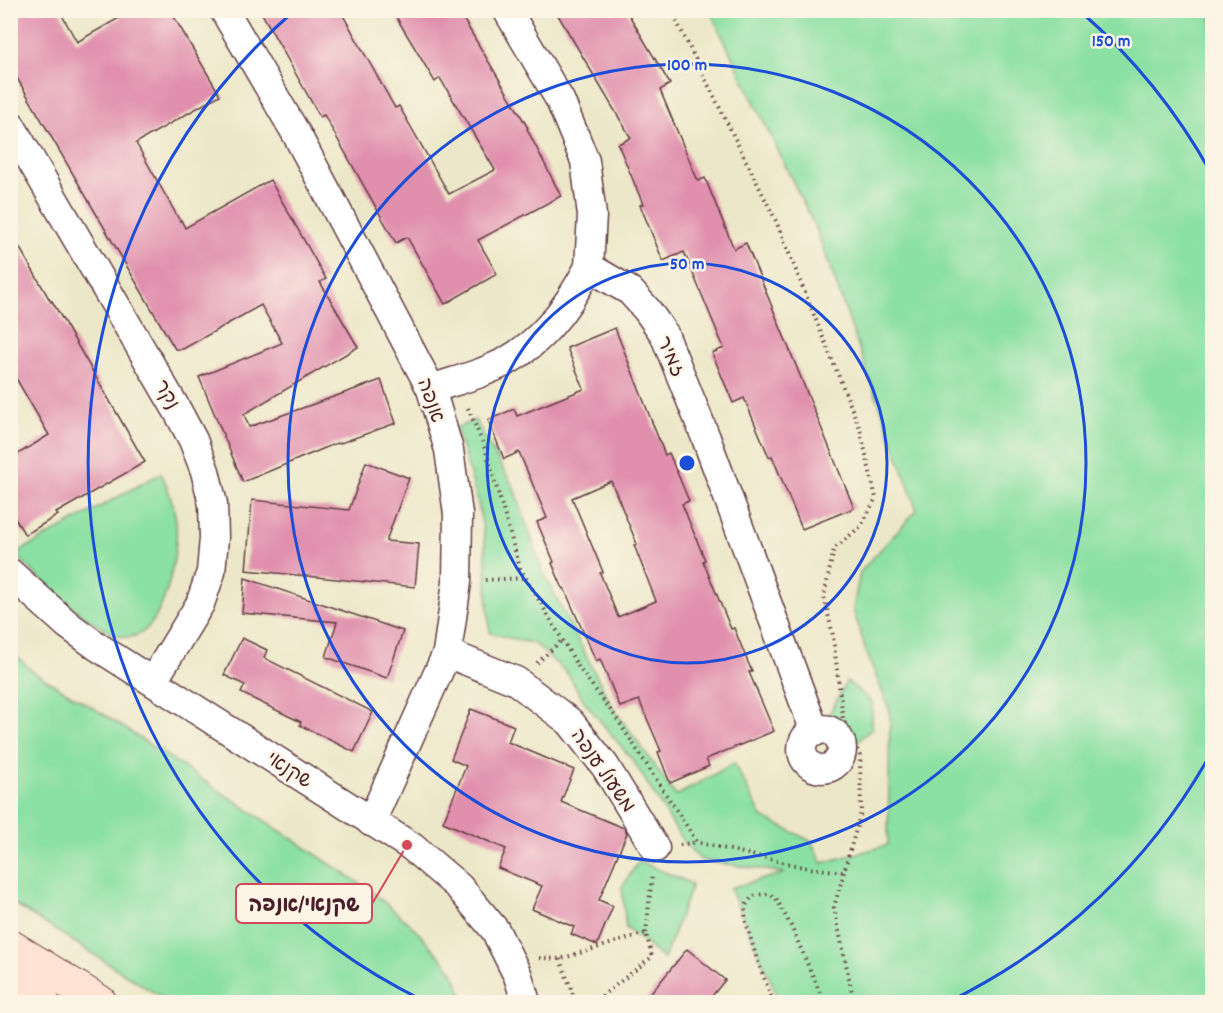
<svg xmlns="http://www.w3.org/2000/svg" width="1223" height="1013" font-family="Dekko,'Playpen Sans Hebrew',sans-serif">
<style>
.green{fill:#8be0a3;stroke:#6a8067;stroke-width:1.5}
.building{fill:#e08fad;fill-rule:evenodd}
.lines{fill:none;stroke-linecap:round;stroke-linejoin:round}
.street-casing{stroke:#623d43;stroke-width:31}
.secondary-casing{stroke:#623d43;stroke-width:35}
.path{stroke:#623d43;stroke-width:4;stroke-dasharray:1.5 4.5;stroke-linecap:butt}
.street{stroke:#fff;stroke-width:28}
.secondary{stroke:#fee3d2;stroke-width:33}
.ring{fill:none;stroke:#1d4ed8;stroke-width:3}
.labels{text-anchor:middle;stroke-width:5;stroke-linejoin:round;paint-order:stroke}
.street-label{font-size:20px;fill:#4a1f2b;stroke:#fcf5e5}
.centre{fill:#1d4ed8;stroke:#fcf5e5;stroke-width:3}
.ring-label{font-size:18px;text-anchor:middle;font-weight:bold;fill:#1d4ed8;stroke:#fcf5e5;stroke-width:5;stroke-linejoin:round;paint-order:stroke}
.leader{fill:none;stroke:#d1495b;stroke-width:2}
.callout-dot{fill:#d1495b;stroke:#fcf5e5;stroke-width:2}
.callout{fill:#fcf5e5;stroke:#d1495b;stroke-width:2}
.callout-label{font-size:21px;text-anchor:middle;font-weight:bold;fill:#4a1f2b}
</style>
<rect width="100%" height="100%" fill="#fcf5e5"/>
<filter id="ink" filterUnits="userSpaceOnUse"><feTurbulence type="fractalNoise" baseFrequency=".0167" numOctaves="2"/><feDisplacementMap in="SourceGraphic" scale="12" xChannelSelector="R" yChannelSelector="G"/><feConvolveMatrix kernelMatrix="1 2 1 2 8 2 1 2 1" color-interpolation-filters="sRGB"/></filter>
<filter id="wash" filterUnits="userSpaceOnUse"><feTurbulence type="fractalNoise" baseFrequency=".008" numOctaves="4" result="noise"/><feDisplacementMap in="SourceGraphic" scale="24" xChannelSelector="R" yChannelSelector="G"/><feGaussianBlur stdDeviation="1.35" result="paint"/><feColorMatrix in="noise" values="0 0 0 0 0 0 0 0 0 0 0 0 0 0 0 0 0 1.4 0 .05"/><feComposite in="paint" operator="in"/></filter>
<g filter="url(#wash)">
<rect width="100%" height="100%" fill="#ede7c9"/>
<!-- green -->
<g class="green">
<path d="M 710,11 L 1212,11 L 1212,1002 L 780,1002 L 730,888 L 785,873 L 701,860 L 683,841 L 634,762 L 584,701 L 568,674 L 535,644 L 490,633 C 487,604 487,574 485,545 C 482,505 467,466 456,428 L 475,420 L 514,488 L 543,572 L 612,706 L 676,796 L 734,763 L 762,817 L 811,841 L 822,863 L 888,845 L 890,711 L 866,651 L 853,609 L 860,572 L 917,510 L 817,231 Z"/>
<path d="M 161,473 C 168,488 174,504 176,521 C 179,548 165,639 127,637 C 97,636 37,576 15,554 Z"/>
<path d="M 11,651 L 33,672 L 100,712 L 370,890 L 413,927 L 452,970 L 466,1002 L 169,1002 L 11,902 Z"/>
<path d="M 847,681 L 872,702 L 872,729 L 849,748 L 824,724 Z"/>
<path d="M 639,861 L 692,884 L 664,959 L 626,928 L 622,887 Z"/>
</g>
<g id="blocks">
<!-- building -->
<g class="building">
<path d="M 10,10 L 59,10 L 77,42 L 133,10 L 170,10 L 220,95 L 136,143 L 180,221 L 181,220 L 185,228 L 270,180 L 326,279 L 320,282 L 358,347 L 244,414 L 249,427 L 381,380 L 396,423 L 338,444 L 337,443 L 243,482 L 199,377 L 282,343 L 261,305 L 183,349 L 175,349 L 10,66 Z"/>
<path d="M 260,10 L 340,10 L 395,108 L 399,106 L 449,194 L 495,170 L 440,78 L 435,82 L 392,10 L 458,10 L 528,128 L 527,129 L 561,196 L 478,240 L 497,274 L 445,304 L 407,237 L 396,243 L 324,115 L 320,117 Z"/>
<path d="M 555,10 L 626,10 L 670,84 L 660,90 L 698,181 L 705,178 L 734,249 L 746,243 L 854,508 L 802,529 L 772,456 L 769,457 L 744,398 L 733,403 L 712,353 L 724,348 L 684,252 L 663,261 L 640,205 L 643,204 L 618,144 L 631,138 Z"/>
<path d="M 10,231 L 51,302 L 52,301 L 145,462 L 56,513 L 58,515 L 25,535 L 10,510 L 10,459 L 49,435 L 10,368 Z"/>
<path d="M 615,328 L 665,455 L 669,453 L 689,501 L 682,504 L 705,560 L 703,561 L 731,629 L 734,628 L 752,672 L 749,672 L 774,731 L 706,759 L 709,766 L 670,783 L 658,752 L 661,751 L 639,700 L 620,707 L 600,659 L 596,661 L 564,588 L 563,589 L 552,563 L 554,562 L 537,522 L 547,518 L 519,452 L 504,459 L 488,420 L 514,409 L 517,416 L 584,389 L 567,348 ZM 611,481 L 637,544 L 634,545 L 656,601 L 618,617 L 600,573 L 603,572 L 572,498 Z"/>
<path d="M 366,462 L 409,478 L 386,541 L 419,544 L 415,587 L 246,570 L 252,500 L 349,510 Z"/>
<path d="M 245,578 L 403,631 L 387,678 L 326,657 L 337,622 L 242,613 Z"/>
<path d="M 242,638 L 267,650 L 264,658 L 373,712 L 354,752 L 300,725 L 301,722 L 241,693 L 245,685 L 224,675 Z"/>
<path d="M 471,709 L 514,726 L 508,742 L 574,770 L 561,802 L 624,828 L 627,833 L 599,900 L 613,906 L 597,945 L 571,934 L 574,927 L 532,909 L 542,886 L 498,868 L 506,849 L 443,822 L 466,766 L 451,759 Z"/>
<path d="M 687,949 L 725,980 L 707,1002 L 644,1002 Z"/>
</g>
</g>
</g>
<g filter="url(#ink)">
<use href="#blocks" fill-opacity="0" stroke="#623d43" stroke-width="1.5"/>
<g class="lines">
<!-- street casing -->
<g class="street-casing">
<g id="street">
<path d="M 224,10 L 297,135 L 431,389 L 449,450 L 458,514 L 457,582 L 447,653 L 371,822"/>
<path d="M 507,10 L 560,100 L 585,161 L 592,215 L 589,267 L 630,291 L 647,310 L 664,334 L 706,438 L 815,732"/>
<path d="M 10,124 L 177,410 L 193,440 L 205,471 L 213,504 L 214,538 L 211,572 L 200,604 L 153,681"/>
<path d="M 431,389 C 451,382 473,377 492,368 C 538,349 567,309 589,267"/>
<path d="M 10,573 L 68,625 L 98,647 L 412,847 L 459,887 L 495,930 L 518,976 L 526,1002"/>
<path d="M 447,653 L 516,681 L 570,722 L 605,766 L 655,848"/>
<circle cx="822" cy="749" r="20"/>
</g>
</g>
<!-- secondary casing -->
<g class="secondary-casing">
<g id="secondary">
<path d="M 10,946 L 100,1002"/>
<path d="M 10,982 L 43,1002"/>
</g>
</g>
<!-- path -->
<g class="path">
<path d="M 671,10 L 776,221 L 860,429 L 876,498 L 861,526 L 834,549 L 824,596 L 833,636 L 843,719 L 860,756 L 861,812 L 834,907 L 854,1002"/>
<path d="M 468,408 L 486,451 L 520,568 L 579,668 L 615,716 L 697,842 L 807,868 L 845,872"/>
<path d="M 485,580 L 525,578"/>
<path d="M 537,663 L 562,640"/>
<path d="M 680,845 L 697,842"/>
<path d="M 646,933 L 652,875"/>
<path d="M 539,958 L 560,959 L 646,933 L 652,957 L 594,1002"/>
<path d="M 560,959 L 576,1002"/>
<path d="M 773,1002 L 756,956 L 746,922 L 745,911 L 746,905 L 752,897 L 756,895 L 769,894 L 776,898 L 791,926 L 824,1002"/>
</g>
<!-- street -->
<use href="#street" class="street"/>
<!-- secondary -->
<use href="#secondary" class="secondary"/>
</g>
</g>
<!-- distance rings -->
<g class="ring">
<circle cx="687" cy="463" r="200"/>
<circle cx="687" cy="463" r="399"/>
<path d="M1211 753A599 599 0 0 1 950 1001M424 1001A599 599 0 0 1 294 11M1080 11A599 599 0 0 1 1211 173"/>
</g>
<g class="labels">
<!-- street labels -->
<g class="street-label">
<text transform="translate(672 356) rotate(66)" y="7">זמיר</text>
<text transform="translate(168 394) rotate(60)" y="7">נקר</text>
<text transform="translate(432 400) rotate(70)" y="7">אנפה</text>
<text transform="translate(290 769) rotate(33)" y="7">שקנאי</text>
<text transform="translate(604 770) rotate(55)" y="7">משעול ענפה</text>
</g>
</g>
<circle cx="687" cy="463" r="9" class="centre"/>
<g class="ring-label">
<text x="1111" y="46">150 m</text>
<text x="687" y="70">100 m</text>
<text x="687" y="269">50 m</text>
</g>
<!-- callouts -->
<path class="leader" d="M407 845L372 904"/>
<circle class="callout-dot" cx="407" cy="845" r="6"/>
<rect class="callout" x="236" y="884" width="136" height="39" rx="6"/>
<g class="callout-label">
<text x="304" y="911">שקנאי/אנפה</text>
</g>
<!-- margin -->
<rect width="1223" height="1013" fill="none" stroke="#fcf5e5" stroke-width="36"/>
</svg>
